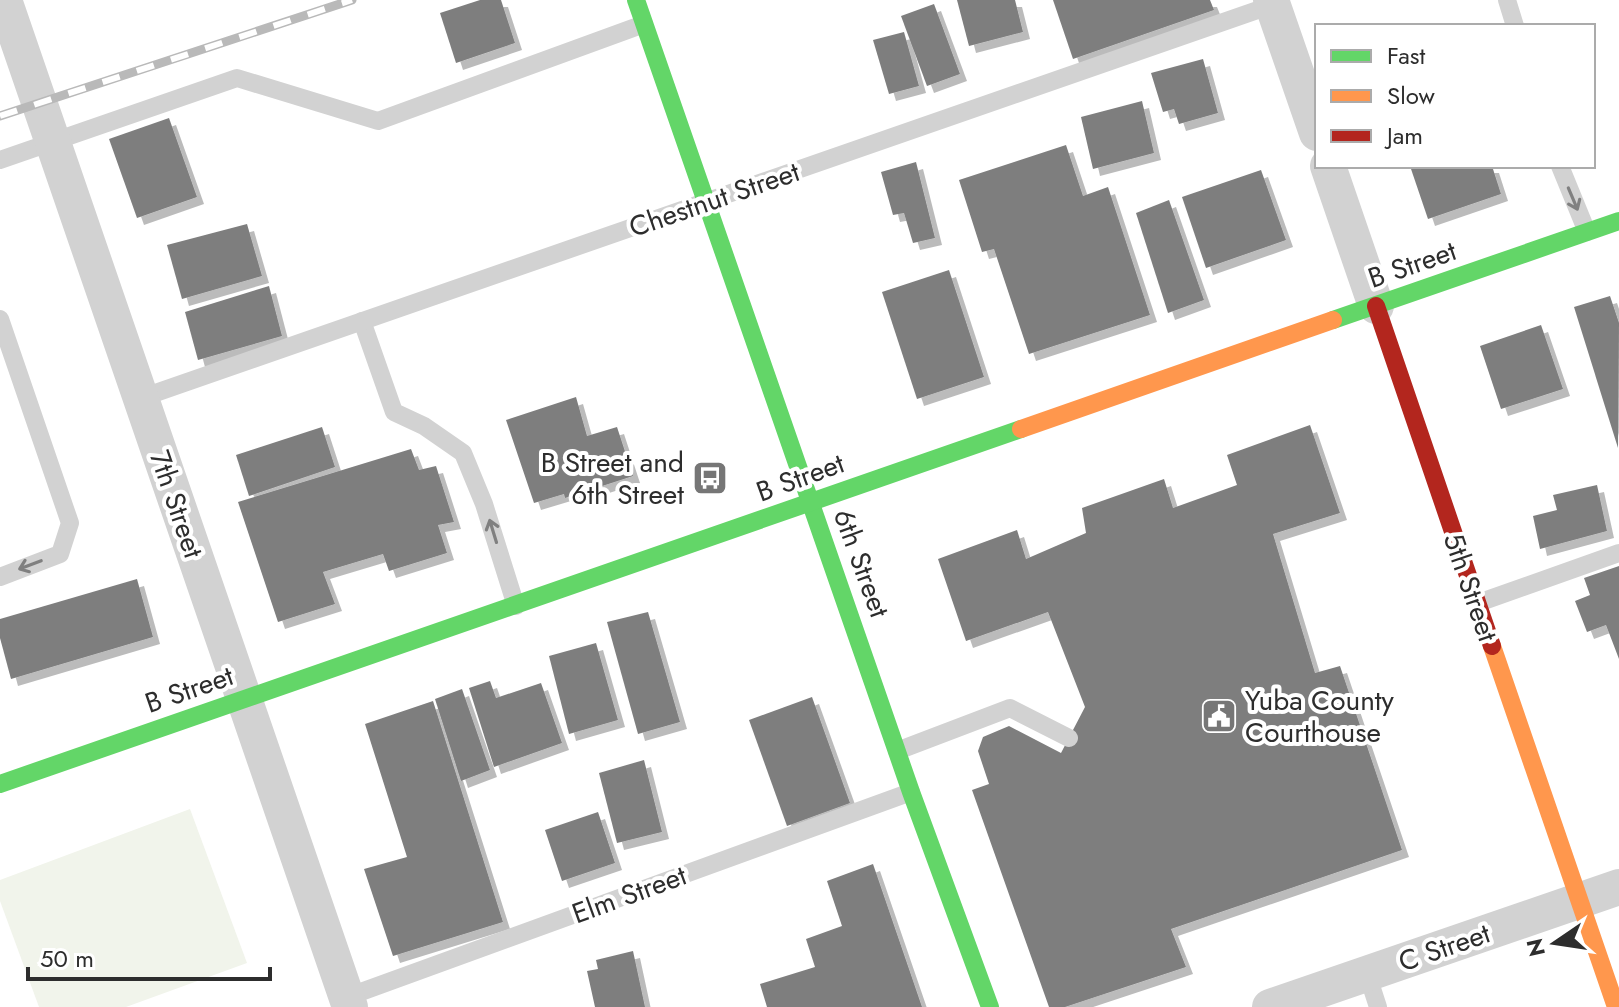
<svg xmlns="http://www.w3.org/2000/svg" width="1619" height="1007" font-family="Jost,sans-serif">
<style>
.green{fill:#f1f4eb}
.building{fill:#7e7e7e;filter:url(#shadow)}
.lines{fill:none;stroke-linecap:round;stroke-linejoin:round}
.lane{stroke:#d2d2d2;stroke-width:18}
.street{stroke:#d2d2d2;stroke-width:36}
.fast{stroke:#63d668;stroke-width:18}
.slow{stroke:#ff974d;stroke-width:18}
.jam{stroke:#b3261e;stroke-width:18}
.rail-casing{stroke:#b9b9b9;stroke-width:9}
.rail{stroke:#fff;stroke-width:6;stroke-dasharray:18;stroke-linecap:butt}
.oneway{stroke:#808080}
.labels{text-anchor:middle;stroke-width:8;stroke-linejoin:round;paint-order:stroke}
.street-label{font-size:28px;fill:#2d2d2d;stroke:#fff}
.poi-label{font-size:28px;fill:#2d2d2d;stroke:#fff;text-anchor:end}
</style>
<defs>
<filter id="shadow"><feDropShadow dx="7" dy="7" stdDeviation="0" flood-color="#0004"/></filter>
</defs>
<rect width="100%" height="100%" fill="#fff"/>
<!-- green -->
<path class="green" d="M 190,809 L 247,963 L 126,1007 L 39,1007 L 0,901 L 0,880 Z"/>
<!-- building -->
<g class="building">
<path d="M 480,0 L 501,0 L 515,43 L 456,63 L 440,13 Z"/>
<path d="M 957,0 L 1015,0 L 1023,32 L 969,46 Z"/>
<path d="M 1053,0 L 1210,0 L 1214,10 L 1073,59 Z"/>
<path d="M 934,4 L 960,74 L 927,86 L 901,16 Z"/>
<path d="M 904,32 L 919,86 L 889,94 L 873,40 Z"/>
<path d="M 1203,59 L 1218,113 L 1179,124 L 1174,109 L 1163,112 L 1151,73 Z"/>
<path d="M 1142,101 L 1154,153 L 1093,169 L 1081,117 Z"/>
<path d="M 169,118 L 197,197 L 137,218 L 109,139 Z"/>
<path d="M 1066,145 L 1083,196 L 1108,187 L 1150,315 L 1029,354 L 994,249 L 982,252 L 959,180 Z"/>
<path d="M 916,162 L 935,238 L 913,243 L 904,213 L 893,215 L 881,172 Z"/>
<path d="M 1410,166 L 1492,166 L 1501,194 L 1428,219 Z"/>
<path d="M 1261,170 L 1286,240 L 1206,268 L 1182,197 Z"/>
<path d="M 1169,200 L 1204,300 L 1168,313 L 1136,213 Z"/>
<path d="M 247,224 L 262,276 L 182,299 L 167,245 Z"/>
<path d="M 949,270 L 984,377 L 917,399 L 882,292 Z"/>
<path d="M 269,286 L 282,336 L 198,360 L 185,312 Z"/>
<path d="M 1610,296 L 1619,323 L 1618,448 L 1574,307 Z"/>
<path d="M 1541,325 L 1563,389 L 1501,409 L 1480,346 Z"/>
<path d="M 576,397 L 587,436 L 617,427 L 633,476 L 565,498 L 564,494 L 534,503 L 506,420 Z"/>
<path d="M 1310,425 L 1340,513 L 1273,534 L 1315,673 L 1340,666 L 1402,850 L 1171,929 L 1186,967 L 1065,1007 L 1049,1007 L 972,790 L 989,784 L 978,751 L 983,737 L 1009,726 L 1061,753 L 1085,707 L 1048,612 L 966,641 L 938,559 L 1017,530 L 1026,559 L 1086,533 L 1082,508 L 1164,479 L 1173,508 L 1237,485 L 1227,455 Z"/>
<path d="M 322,427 L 335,467 L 249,496 L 236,455 Z"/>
<path d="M 411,449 L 419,470 L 436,466 L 454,522 L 438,525 L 447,553 L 389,571 L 383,554 L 323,572 L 335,604 L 278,622 L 238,502 Z"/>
<path d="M 1597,485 L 1607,531 L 1540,549 L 1533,516 L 1557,510 L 1553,495 Z"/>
<path d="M 1619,566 L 1619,659 L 1606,625 L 1587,632 L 1575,601 L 1590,595 L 1584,578 Z"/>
<path d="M 137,579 L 153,637 L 11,679 L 0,638 L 0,619 Z"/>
<path d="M 648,612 L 680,722 L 638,734 L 607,622 Z"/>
<path d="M 596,643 L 618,720 L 569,734 L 549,656 Z"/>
<path d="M 490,681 L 496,698 L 541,683 L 562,743 L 494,767 L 469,688 Z"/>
<path d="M 462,689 L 490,770 L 461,781 L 435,699 Z"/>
<path d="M 812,697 L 850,803 L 787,826 L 749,720 Z"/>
<path d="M 433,701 L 503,922 L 393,956 L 364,869 L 407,857 L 365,724 Z"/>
<path d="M 644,760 L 662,832 L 617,843 L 599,773 Z"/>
<path d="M 598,812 L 615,863 L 562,881 L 545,830 Z"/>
<path d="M 873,864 L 922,1007 L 767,1007 L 760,984 L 815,967 L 806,939 L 842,926 L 827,881 Z"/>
<path d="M 633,951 L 645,1007 L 595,1007 L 587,971 L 598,969 L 596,960 Z"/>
</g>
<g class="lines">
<!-- lane -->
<g class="lane">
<path d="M 1507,0 L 1515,26"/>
<path d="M 0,160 L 237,78 L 378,121 L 644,24"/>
<path d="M 1560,166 L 1587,232"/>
<path d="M 0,319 L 70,523 L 60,554 L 0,577"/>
<path d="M 362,321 L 394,412 L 424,426 L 463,453 L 484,504 L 516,606"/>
<path d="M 141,398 L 1278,3"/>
<path d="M 1478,603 L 1619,553"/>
<path d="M 897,751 L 1010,708 L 1069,738"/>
<path d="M 1367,973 L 1378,1007"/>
<path d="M 347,997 L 911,792"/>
</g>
<!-- street -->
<g class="street">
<path d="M 4,0 L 350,1007"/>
<path d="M 1271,0 L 1317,133"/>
<path d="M 1328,166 L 1376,306"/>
<path d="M 1270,1007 L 1619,887"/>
</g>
<!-- fast -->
<g class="fast">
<path d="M 636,0 L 911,792 L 990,1007"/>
<path d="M 1333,320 L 1619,221"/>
<path d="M 0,784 L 1021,429"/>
</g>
<!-- slow -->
<g class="slow">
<path d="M 1021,429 L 1333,320"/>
<path d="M 1492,646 L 1616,1007"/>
</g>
<!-- jam -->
<path class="jam" d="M 1376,306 L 1492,646"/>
<!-- rail casing -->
<g class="rail-casing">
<path id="rail" d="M 0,116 L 352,0"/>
</g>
<!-- rail -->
<use href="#rail" class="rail"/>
</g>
<!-- one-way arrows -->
<defs><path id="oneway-shaft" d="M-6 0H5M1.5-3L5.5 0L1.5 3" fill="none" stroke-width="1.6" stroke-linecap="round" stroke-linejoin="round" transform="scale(2)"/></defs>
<g class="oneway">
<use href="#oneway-shaft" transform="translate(1573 199) rotate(67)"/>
<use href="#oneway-shaft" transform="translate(493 531) rotate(-107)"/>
<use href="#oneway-shaft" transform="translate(30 565) rotate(159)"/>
</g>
<!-- icons -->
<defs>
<g id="bus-square" transform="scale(1.8)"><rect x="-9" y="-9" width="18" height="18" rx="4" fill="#767676" stroke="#fff"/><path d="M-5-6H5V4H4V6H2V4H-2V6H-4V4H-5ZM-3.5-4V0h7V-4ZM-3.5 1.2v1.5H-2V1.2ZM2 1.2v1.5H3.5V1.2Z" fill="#fff"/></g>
<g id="civic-square" transform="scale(1.8)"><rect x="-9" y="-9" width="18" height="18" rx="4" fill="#767676" stroke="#fff"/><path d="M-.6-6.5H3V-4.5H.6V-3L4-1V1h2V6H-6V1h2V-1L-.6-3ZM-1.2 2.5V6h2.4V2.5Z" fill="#fff"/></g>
</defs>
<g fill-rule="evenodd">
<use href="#bus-square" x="710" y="478"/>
<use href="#civic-square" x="1219" y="716"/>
</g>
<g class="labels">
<!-- street labels -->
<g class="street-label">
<text transform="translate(714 199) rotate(-19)" y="10">Chestnut Street</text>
<text transform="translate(1412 264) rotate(-19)" y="10">B Street</text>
<text transform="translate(800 477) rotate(-20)" y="10">B Street</text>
<text transform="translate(177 504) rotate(71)" y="10">7th Street</text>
<text transform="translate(862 563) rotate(70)" y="10">6th Street</text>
<text transform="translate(1471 587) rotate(71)" y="10">5th Street</text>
<text transform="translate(189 689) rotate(-19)" y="10">B Street</text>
<text transform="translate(629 894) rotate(-20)" y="10">Elm Street</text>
<text transform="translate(1444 947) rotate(-19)" y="10">C Street</text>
</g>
<!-- poi labels -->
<g class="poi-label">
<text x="684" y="472">B Street and<tspan x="684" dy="32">6th Street</tspan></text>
<text x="1245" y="710" text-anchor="start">Yuba County<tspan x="1245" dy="32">Courthouse</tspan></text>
</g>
</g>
<!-- legend -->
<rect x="1315" y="24" width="280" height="144" fill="#ffffff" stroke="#ababab" stroke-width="2"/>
<rect x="1331" y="50" width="40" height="12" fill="#63d668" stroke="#ababab" stroke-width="2"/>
<text x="1387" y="64" font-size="24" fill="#2d2d2d">Fast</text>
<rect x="1331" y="90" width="40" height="12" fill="#ff974d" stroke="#ababab" stroke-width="2"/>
<text x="1387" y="104" font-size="24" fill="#2d2d2d">Slow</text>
<rect x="1331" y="130" width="40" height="12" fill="#b3261e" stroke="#ababab" stroke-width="2"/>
<text x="1387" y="144" font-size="24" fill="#2d2d2d">Jam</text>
<!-- north arrow -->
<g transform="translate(1555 943) rotate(257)" stroke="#ffffff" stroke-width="6" paint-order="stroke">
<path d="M0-6L14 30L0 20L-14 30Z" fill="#2d2d2d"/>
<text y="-12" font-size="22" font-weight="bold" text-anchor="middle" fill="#2d2d2d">N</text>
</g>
<!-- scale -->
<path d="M28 967v12h242v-12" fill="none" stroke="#2d2d2d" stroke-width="4"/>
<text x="40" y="967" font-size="24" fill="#2d2d2d" stroke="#ffffff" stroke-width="6" paint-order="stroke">50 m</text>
</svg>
